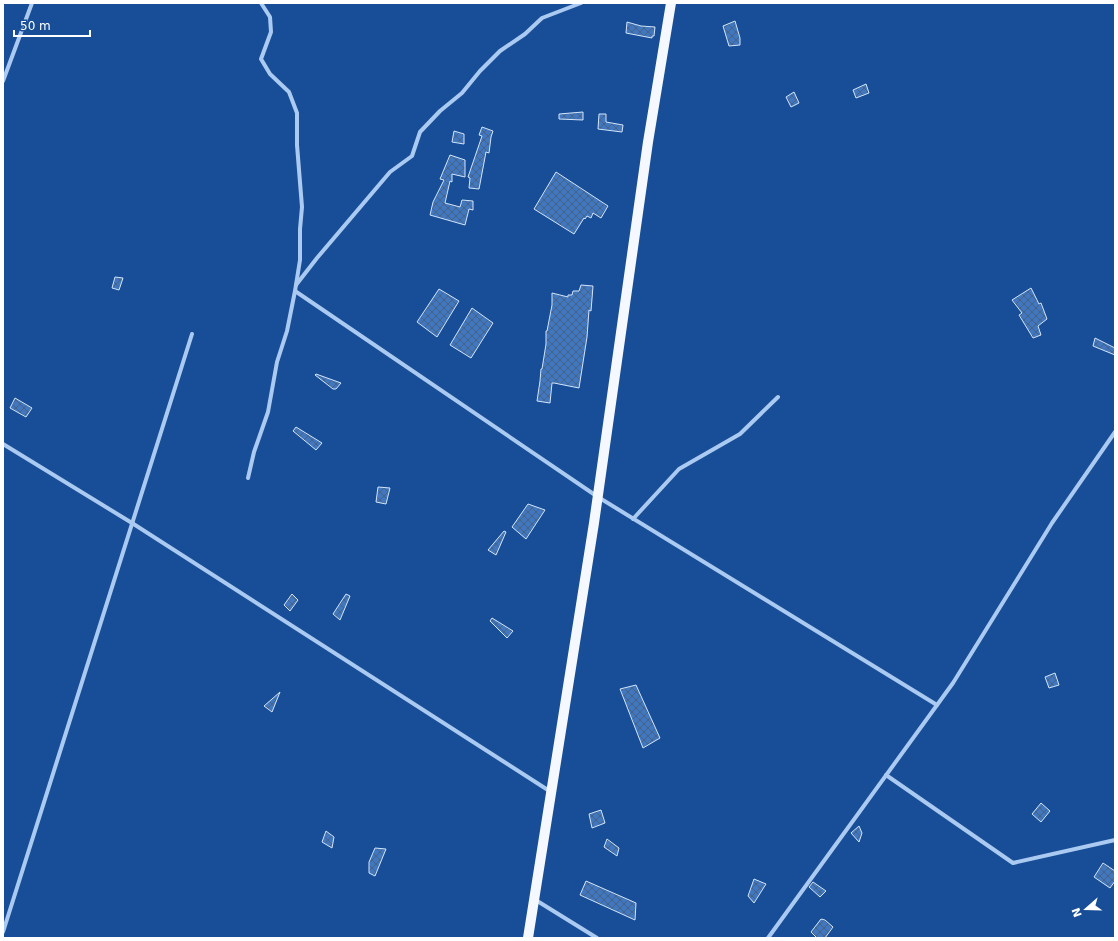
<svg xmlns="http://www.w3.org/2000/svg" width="1118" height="941" font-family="'DejaVu Sans',sans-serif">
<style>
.building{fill:url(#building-cross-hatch);stroke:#d2e5fc}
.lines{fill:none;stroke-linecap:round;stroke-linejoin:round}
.minor{stroke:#abcaf1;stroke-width:4}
.primary{stroke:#f5f9ff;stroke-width:10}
</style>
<defs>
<pattern id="building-cross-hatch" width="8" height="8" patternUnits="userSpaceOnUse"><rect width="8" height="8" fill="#4177bf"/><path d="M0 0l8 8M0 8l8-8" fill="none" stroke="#466286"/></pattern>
</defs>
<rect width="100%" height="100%" fill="#184e97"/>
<!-- building -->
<g class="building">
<path d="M 735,21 L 740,38 L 740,45 L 729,46 L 723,26 Z"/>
<path d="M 627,22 L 641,26 L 655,27 L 654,36 L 652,36 L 652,38 L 626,33 Z"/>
<path d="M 866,84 L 869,93 L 856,98 L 853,90 Z"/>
<path d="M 794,92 L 799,103 L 791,107 L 786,97 Z"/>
<path d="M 583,112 L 583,120 L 559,119 L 559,114 Z"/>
<path d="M 599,114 L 606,114 L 606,122 L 623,125 L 622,132 L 598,129 Z"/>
<path d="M 482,127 L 493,131 L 491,137 L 489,153 L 486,152 L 479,189 L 469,188 L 470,178 L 468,177 L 482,136 L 479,135 Z"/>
<path d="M 454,131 L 464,134 L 464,144 L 452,142 Z"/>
<path d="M 450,155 L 465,160 L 465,177 L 452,174 L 452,182 L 450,181 L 445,203 L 460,207 L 462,200 L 473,201 L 473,210 L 469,209 L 465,225 L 430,215 L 433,202 L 444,180 L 440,179 Z"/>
<path d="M 556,172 L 608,206 L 601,218 L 593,213 L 591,218 L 587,216 L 585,219 L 584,218 L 574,234 L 534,209 Z"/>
<path d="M 115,277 L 123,278 L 119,290 L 112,288 Z"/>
<path d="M 581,285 L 593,286 L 591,311 L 589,310 L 587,337 L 579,388 L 554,383 L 552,383 L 550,403 L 537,401 L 540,381 L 541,369 L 542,369 L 546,344 L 546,331 L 547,331 L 552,305 L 552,293 L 568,297 L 568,295 L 572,295 L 573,291 L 579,291 Z"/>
<path d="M 1031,288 L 1039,304 L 1041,303 L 1047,319 L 1038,326 L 1041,335 L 1033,338 L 1019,315 L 1022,313 L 1012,300 Z"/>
<path d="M 439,289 L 459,301 L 437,337 L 417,322 Z"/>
<path d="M 472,308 L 493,323 L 471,358 L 450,345 Z"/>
<path d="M 1095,338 L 1115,348 L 1115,355 L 1093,346 Z"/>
<path d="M 316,374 L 341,383 L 336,389 L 333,389 L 315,375 Z"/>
<path d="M 15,398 L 32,408 L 26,417 L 10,408 Z"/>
<path d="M 296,427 L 322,443 L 316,450 L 293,431 Z"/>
<path d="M 378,487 L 390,488 L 386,504 L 376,502 Z"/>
<path d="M 528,504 L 545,510 L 526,539 L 512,527 Z"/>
<path d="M 504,531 L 506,532 L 496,555 L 488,550 Z"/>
<path d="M 292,594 L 298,600 L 290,611 L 284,605 Z"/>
<path d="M 346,594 L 350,596 L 340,620 L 333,614 Z"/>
<path d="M 492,618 L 513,631 L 507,638 L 490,621 Z"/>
<path d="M 1055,673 L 1059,685 L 1049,688 L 1045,677 Z"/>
<path d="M 636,685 L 660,738 L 643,748 L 620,689 Z"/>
<path d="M 280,692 L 272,712 L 264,706 Z"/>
<path d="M 1041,803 L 1050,811 L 1041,822 L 1032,814 Z"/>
<path d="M 601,810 L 605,823 L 592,828 L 589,814 Z"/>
<path d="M 859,826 L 862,833 L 859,842 L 851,833 Z"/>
<path d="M 326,831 L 334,837 L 332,848 L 322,842 Z"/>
<path d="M 607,839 L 619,848 L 617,856 L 604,847 Z"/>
<path d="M 375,848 L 386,849 L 375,876 L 369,873 L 369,862 Z"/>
<path d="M 1103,863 L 1115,871 L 1115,881 L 1110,888 L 1094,877 Z"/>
<path d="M 754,879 L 766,884 L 754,903 L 748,896 Z"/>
<path d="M 586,881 L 636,903 L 635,920 L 580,895 Z"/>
<path d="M 813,882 L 826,891 L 820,897 L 809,887 Z"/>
<path d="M 821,919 L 825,920 L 833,927 L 825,938 L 817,938 L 811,932 Z"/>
</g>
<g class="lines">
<!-- minor -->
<g class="minor">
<path d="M 3,81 L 32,3"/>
<path d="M 296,285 L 317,258 L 390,172 L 412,156 L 420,132 L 440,111 L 462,93 L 480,71 L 500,51 L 525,34 L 542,18 L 581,3"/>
<path d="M 295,291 L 598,497 L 937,705"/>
<path d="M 3,444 L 132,523 L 551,792"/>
<path d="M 248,478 L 254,452 L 268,412 L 277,362 L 287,331 L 295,291 L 300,260 L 300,229 L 302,207 L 297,145 L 297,113 L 289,92 L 270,74 L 261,59 L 271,32 L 270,17 L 261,3"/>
<path d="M 633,519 L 679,469 L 740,434 L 778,397"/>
<path d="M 886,775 L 1013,863 L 1115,840"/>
<path d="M 534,899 L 597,938"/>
<path d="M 3,932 L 192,334"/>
<path d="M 768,938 L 953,683 L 1052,523 L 1115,432"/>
</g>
<!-- primary -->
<path class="primary" d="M 528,938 L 594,523 L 648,142 L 671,3"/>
</g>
<!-- border -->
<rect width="1118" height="941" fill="none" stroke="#ffffff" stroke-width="8"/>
<!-- north arrow -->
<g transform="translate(1086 909) rotate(250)" stroke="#184e97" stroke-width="3" paint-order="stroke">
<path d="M0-3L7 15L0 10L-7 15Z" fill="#ffffff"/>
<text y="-6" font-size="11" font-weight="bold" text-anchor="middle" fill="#ffffff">N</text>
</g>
<!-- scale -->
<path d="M14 30v6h76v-6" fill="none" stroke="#ffffff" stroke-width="2"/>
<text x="20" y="30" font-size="12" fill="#ffffff" stroke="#184e97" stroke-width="3" paint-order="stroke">50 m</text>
</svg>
